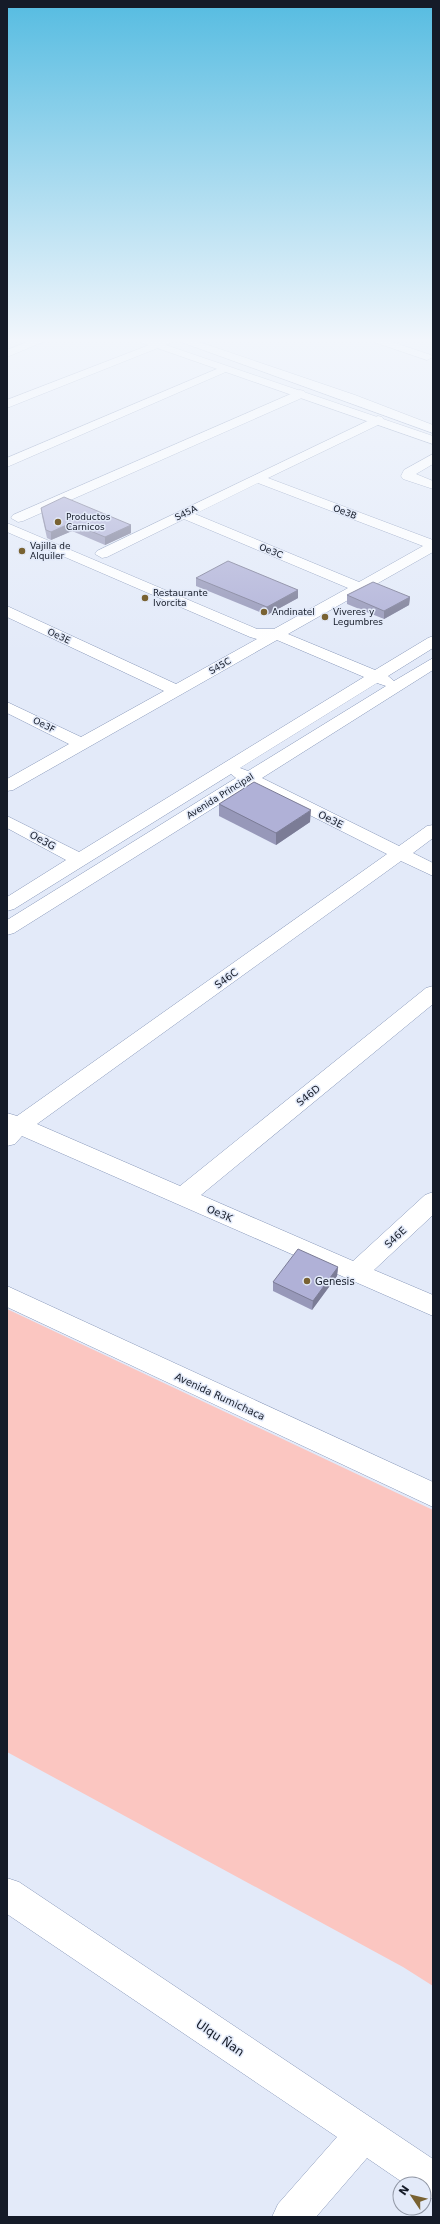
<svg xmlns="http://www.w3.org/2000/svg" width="440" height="2224" font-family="'DejaVu Sans',sans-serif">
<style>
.green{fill:#fbc6c1}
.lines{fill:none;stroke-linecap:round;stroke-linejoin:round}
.street-casing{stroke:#8797b9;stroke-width:1}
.secondary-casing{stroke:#8797b9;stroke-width:1}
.street{fill:#fff;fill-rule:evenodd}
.secondary{fill:#fff;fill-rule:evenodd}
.wall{fill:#9798b9}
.shaded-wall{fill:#7b7c96}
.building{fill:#b0b1d7;stroke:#7b7c96}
.poi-dot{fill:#796232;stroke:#e3eaf9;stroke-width:1.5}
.labels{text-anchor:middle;stroke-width:3;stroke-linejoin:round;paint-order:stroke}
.far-street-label{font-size:9px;fill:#151b28;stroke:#e3eaf9}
.far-poi-label{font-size:9px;fill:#151b28;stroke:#e3eaf9;text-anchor:start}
.street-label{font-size:10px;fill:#151b28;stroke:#e3eaf9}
.poi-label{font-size:10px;fill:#151b28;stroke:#e3eaf9;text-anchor:start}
.near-street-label{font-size:12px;fill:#151b28;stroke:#e3eaf9}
</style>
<rect width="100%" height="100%" fill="#e3eaf9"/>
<!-- green -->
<path class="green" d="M 7,1309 L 433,1510 L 433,1986 L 403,1967 L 7,1752 Z"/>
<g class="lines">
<!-- street casing -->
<g class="street-casing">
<g id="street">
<path d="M 27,342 L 43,342 L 7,357 L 7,350 Z"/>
<path d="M 157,342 L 173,342 L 7,408 L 7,400 Z"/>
<path d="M 181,342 L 199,342 L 355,395 L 433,425 L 433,433 Z"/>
<path d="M 374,342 L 392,342 L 431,355 L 433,357 L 427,360 Z"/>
<path d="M 224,366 L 230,369 L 228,371 L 7,467 L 7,458 Z"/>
<path d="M 300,390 L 304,391 L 306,394 L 304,397 L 23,521 L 18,522 L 11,518 L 13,515 Z"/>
<path d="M 378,416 L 382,417 L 384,420 L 382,423 L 268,478 L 433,540 L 433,552 L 288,634 L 375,670 L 428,638 L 433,636 L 433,648 L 388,676 L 394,681 L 433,658 L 433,670 L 262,778 L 399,846 L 427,826 L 433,825 L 433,838 L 413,853 L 433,863 L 433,876 L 401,861 L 37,1124 L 180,1186 L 426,988 L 433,986 L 433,1004 L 201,1195 L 353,1261 L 425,1195 L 433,1192 L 433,1215 L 374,1270 L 433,1295 L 433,1316 L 22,1136 L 15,1144 L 7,1146 L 7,1113 L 17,1116 L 387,854 L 250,785 L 14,933 L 7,935 L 7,920 L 236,778 L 231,774 L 14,909 L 7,911 L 7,897 L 66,860 L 7,828 L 7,816 L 79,852 L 364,677 L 277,640 L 13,790 L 7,791 L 7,779 L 69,744 L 7,713 L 7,702 L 81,737 L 164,691 L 7,617 L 7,606 L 176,684 L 257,639 L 250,637 L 7,532 L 7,523 L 257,629 L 274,629 L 348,588 L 184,519 L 107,557 L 102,558 L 95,554 L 97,551 ZM 258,483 L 423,546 L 359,582 L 195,514 ZM 377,683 L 386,686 L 248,771 L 240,768 Z"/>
<path d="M 433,454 L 433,464 L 416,474 L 433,481 L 433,489 L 403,479 L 401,476 L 404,470 Z"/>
<path d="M 7,1286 L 433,1482 L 433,1507 L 7,1307 Z"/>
<path d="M 7,1878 L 19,1882 L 433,2159 L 433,2199 L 424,2196 L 424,2184 L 405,2184 L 367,2158 L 316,2217 L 272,2217 L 278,2204 L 337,2137 L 7,1914 Z"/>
</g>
</g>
<!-- secondary casing -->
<g class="secondary-casing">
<path id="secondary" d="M 140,342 L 157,342 L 433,436 L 433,444 Z"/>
</g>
<!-- street -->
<use href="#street" class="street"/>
<!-- secondary -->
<use href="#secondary" class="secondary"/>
</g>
<!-- wall -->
<g class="wall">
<path d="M 41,508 L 131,525 L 131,533 L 105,545 L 72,531 L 51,540 L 47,538 L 42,516 Z"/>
<path d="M 196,578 L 298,590 L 298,598 L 267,615 L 196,586 Z"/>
<path d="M 347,595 L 410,597 L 409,605 L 384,619 L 347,604 Z"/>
<path d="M 219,804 L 310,822 L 276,845 L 219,816 Z"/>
<path d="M 338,1267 L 337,1276 L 312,1310 L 273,1291 L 273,1282 Z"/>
</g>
<!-- shaded-wall -->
<g class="shaded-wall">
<path d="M 71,523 L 72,531 L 51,540 L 51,532 Z"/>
<path d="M 131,525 L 131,533 L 105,545 L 105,537 Z"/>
<path d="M 298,590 L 298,598 L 267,615 L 267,607 Z"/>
<path d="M 410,597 L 409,605 L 384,619 L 384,611 Z"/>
<path d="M 311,810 L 310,822 L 276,845 L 276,833 Z"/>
<path d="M 338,1267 L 337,1276 L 312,1310 L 313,1301 Z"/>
</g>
<!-- building -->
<g class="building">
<path d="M 64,497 L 131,525 L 105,537 L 71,523 L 51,532 L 46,530 L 41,508 Z"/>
<path d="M 228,561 L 298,590 L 267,607 L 196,578 Z"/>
<path d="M 373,582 L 410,597 L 384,611 L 347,595 Z"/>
<path d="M 254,782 L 311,810 L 276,833 L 219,804 Z"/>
<path d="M 298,1249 L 338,1267 L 313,1301 L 273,1282 Z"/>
</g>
<!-- sky -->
<linearGradient id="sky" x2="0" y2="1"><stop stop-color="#56bce1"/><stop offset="0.52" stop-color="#f2f6fc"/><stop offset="1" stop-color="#f2f6fc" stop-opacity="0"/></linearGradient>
<rect width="440" height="654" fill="url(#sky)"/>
<!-- markers -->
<g class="poi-dot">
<circle cx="58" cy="522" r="4"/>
<circle cx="22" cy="551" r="4"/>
<circle cx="145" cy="598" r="4"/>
<circle cx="264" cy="612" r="4"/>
<circle cx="325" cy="617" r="4"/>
<circle cx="307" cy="1281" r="4"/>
</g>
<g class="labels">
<!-- far-street labels -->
<g class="far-street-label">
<text transform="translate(345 512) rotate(21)" y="3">Oe3B</text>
<text transform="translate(186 513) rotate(-26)" y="3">S45A</text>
<text transform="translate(271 551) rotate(22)" y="3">Oe3C</text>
<text transform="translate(59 636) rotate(25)" y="3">Oe3E</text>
<text transform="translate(220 666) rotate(-30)" y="3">S45C</text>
<text transform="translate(44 725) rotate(27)" y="3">Oe3F</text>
<text transform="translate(220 796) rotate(-32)" y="3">Avenida Principal</text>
</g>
<!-- far-poi labels -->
<g class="far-poi-label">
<text x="66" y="520">Productos<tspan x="66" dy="10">Carnicos</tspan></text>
<text x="30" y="549">Vajilla de<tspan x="30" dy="10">Alquiler</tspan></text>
<text x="153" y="596">Restaurante<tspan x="153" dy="10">Ivorcita</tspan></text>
<text x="272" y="615">Andinatel</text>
<text x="333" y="615">Viveres y<tspan x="333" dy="10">Legumbres</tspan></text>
</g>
<!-- street labels -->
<g class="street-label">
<text transform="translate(331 819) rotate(26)" y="4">Oe3E</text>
<text transform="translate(43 840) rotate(29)" y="4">Oe3G</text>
<text transform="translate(226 978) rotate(-36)" y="4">S46C</text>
<text transform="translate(308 1095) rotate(-39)" y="4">S46D</text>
<text transform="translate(220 1213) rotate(23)" y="4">Oe3K</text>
<text transform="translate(395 1237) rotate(-43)" y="4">S46E</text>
<text transform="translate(220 1396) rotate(25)" y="4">Avenida Rumichaca</text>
</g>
<!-- poi labels -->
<g class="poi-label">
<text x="315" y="1285">Genesis</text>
</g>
<!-- near-street labels -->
<g class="near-street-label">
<text transform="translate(220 2038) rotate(34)" y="4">Ulqu Ñan</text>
</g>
</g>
<!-- border -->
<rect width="440" height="2224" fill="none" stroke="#151b28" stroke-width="16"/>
<!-- north arrow -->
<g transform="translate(412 2196) rotate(305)"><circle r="19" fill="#e3eaf9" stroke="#9197a5"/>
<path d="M0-3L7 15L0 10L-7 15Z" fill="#796232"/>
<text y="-6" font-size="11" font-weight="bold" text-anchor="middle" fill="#151b28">N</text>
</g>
</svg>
